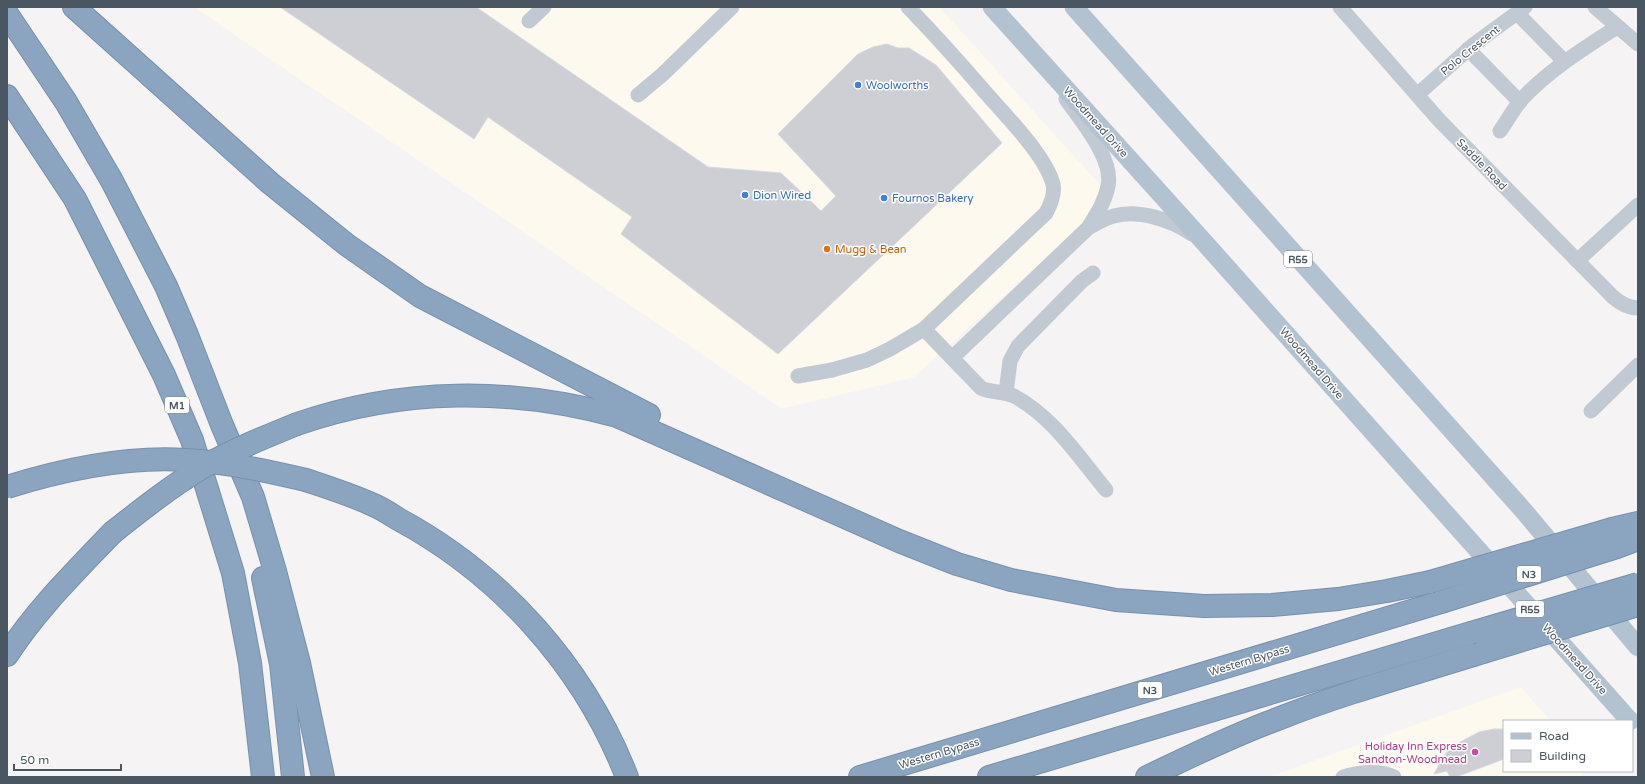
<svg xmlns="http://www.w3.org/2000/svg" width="1645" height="784" font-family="'Varela Round',sans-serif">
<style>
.commercial{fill:#fdf9ef}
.building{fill:#cdcfd5;stroke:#d7d9de}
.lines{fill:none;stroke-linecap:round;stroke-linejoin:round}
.highway-casing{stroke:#7690ad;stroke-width:24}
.minor{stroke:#c1cad2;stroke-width:15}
.major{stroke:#b3c2d1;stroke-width:19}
.highway{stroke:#8ba5c1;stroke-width:22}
.highway-bridge-casing{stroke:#7690ad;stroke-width:24;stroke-linecap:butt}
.highway-bridge{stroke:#8ba5c1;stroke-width:22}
.shop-dot{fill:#3f7fe0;stroke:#fff;stroke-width:1.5}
.food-dot{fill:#e8710a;stroke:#fff;stroke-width:1.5}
.hotel-dot{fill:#d1479c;stroke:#fff;stroke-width:1.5}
.labels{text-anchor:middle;stroke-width:3;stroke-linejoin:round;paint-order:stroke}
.shield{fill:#fff;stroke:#808990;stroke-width:1}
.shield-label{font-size:10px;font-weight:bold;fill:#4a5661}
.street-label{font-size:11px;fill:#4a5661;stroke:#fff}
.shop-label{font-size:11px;fill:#366cbe;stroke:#fff;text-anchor:start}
.food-label{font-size:11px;fill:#c56008;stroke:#fff;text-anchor:start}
.hotel-label{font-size:11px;fill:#b23c85;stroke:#fff;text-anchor:end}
</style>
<rect width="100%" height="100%" fill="#f5f3f3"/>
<!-- commercial -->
<g class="commercial">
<path d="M 194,7 L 939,7 L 1112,198 L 914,377 L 782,409 Z"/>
<path d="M 1521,687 L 1551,721 L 1504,721 L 1504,771 L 1581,771 L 1583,777 L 1268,777 Z"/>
</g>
<!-- building -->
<g class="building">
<path d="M 280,7 L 476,7 L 708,167 L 781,173 L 821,211 L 836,196 L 778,134 L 858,54 L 873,47 L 887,44 L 898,48 L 909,48 L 936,65 L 1002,143 L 778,354 L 621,234 L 632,217 L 488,117 L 474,139 Z"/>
<path d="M 1494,729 L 1504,729 L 1504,759 L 1456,777 L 1450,777 L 1447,771 L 1434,774 L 1443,757 L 1451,747 L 1479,732 Z"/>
</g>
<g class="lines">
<!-- highway casing -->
<g class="highway-casing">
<g id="highway">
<path d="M 74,7 L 270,183 L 347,245 L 420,296 L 649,415"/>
<path d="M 7,14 L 66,102 L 112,181 L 166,286 L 187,335 L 222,425 L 253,497 L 275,571 L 299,663 L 323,777"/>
<path d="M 7,96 L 75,199 L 164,375 L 192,440 L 233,573 L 250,663 L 263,777"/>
<path d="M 297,424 C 401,388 511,387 617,416 L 899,541 L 957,564 L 1011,580 L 1116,600 L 1204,606 L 1272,605 L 1338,599 L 1387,591 L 1430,582"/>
<path d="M 306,480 C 327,487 349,494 369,503 C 379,507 389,513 398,519 C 502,575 584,667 627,777"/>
<path d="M 1612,529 L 1638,523"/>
<path d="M 1617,547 L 1638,539"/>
<path d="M 263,578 L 281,664 L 293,777"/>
<path d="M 7,655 C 36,610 75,572 112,533"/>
<path d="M 860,777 L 1441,602"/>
<path d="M 989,777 L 1471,633"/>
<path d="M 1147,777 C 1189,757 1231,736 1275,720 C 1343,693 1413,674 1483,652"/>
</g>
</g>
<!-- minor -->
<g class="minor">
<path d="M 1340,7 L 1439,120 L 1613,297 C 1621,304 1628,308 1638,308"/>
<path d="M 1595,7 L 1638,44"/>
<path d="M 1517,13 L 1564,61"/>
<path d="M 529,21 L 544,7"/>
<path d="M 1468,49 L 1520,102"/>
<path d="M 1418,94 L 1473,45 L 1525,7"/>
<path d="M 638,95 L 663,74 L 732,7"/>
<path d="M 1500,131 C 1507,121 1513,110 1521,100 C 1549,70 1583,49 1617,27"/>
<path d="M 1088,228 C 1096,224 1105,218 1114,216 C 1138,209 1172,220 1192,234"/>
<path d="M 1577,261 L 1638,205"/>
<path d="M 924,329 L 981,388 C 991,393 1003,391 1014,396 C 1053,417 1078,456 1106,490"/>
<path d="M 952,358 L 1088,228 C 1096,215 1105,202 1108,186 C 1114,159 1081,121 1066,99"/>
<path d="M 798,376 L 832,370 L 867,360 L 890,349 L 924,329 L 1046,213 C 1051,204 1055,194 1053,184 C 1045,155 1006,116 986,93 C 961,64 935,35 908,7"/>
<path d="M 1006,393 L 1010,361 L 1018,346 L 1082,281 L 1093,273"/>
<path d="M 1591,411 L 1638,365"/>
<path d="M 1343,777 C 1358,772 1380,770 1394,777"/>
</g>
<!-- major -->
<g class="major">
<path d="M 992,7 L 1204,242 L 1630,721"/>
<path d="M 1074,7 L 1523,510 L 1638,647"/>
</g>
<!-- highway -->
<use href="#highway" class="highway"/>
<!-- highway-bridge casing -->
<g class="highway-bridge-casing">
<g id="highway-bridge">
<path d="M 7,487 C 65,469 126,456 186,460 C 227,462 267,471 306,480"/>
<path d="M 112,533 C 141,510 170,487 203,467 C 233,450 265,437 297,424"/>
<path d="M 1430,582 L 1612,529"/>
<path d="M 1441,602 L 1617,547"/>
<path d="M 1471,633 L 1638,584"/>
<path d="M 1483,652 L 1638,605"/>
</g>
</g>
<!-- highway-bridge -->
<use href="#highway-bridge" class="highway-bridge"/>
</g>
<!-- markers -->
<g class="shop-dot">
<circle cx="858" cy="85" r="4"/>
<circle cx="745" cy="195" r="4"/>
<circle cx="884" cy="198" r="4"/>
</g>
<circle class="food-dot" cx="827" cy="249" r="4"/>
<circle class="hotel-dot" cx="1475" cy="752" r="4"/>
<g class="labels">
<!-- shield labels -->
<g class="shield">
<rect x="1284" y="251" width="28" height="16" rx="3"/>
<rect x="165" y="397" width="24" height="16" rx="3"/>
<rect x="1517" y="566" width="24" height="16" rx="3"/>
<rect x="1516" y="601" width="28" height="16" rx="3"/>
<rect x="1138" y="682" width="24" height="16" rx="3"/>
</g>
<g class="shield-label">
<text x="1298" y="263">R55</text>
<text x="177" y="409">M1</text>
<text x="1529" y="578">N3</text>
<text x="1530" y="613">R55</text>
<text x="1150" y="694">N3</text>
</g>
<!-- street labels -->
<g class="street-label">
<text transform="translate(1470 50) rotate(-39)" y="4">Polo Crescent</text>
<text transform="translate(1096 122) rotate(48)" y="4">Woodmead Drive</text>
<text transform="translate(1482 164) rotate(46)" y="4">Saddle Road</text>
<text transform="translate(1312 363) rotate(49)" y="4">Woodmead Drive</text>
<text transform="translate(1575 659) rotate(48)" y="4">Woodmead Drive</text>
<text transform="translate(1249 660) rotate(-17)" y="4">Western Bypass</text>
<text transform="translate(939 753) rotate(-17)" y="4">Western Bypass</text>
</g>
<!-- shop labels -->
<g class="shop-label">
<text x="866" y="89">Woolworths</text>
<text x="753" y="199">Dion Wired</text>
<text x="892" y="202">Fournos Bakery</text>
</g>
<!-- food labels -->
<g class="food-label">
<text x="835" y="253">Mugg &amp; Bean</text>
</g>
<!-- hotel labels -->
<g class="hotel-label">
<text x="1467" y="750">Holiday Inn Express<tspan x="1467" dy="13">Sandton-Woodmead</tspan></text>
</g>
</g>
<!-- border -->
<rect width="1645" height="784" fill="none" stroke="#4a5661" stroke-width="16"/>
<!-- legend -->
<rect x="1503" y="720" width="130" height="52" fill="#ffffff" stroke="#b7bbc0"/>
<rect x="1511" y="733" width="20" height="6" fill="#b3c2d1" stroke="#b7bbc0"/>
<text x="1539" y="740" font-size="12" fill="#4a5661">Road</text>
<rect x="1511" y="750" width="20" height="12" fill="#cdcfd5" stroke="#b7bbc0"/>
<text x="1539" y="760" font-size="12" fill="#4a5661">Building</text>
<!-- scale -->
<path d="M14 764v6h107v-6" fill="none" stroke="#4a5661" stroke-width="2"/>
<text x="20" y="764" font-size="12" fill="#4a5661" stroke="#ffffff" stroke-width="3" paint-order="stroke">50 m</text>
</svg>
